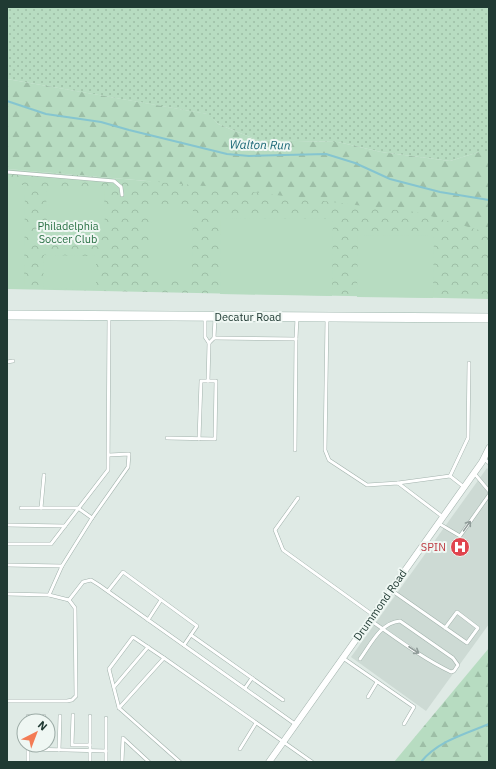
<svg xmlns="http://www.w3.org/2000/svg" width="496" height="769" font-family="'IBM Plex Sans',sans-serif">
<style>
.built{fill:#cddad4}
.grass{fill:url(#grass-dots)}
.forest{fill:url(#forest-firs)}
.park{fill:url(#park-crowns)}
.pitch{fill:#b7dcc1}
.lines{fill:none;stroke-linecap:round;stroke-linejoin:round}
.stream{stroke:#85c5d0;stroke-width:2}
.lane-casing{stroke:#a2b2ac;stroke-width:4}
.street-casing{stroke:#a2b2ac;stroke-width:7}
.secondary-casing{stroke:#9eb6ad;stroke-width:10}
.lane{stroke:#fff;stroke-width:3}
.street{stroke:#fff;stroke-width:6}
.secondary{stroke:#fff;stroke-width:9}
.oneway{stroke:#909c99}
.labels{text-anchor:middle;stroke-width:4;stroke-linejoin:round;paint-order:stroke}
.park-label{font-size:11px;fill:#2a7145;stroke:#eff7f3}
.street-label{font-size:11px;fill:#203a33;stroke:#eff7f3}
.health-label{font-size:11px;fill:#be3a42;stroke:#eff7f3;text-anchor:end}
.water-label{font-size:12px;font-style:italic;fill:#1a6776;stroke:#eff7f3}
</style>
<defs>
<pattern id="grass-dots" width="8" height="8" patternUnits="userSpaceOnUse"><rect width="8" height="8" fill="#b7dcc1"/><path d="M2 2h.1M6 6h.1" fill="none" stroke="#9dbea6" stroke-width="1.8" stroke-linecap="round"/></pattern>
<pattern id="forest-firs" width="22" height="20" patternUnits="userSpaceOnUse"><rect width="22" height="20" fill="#b7dcc1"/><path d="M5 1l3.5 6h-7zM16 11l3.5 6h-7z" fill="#9dbea6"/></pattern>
<pattern id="park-crowns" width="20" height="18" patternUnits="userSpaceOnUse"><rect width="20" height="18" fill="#b7dcc1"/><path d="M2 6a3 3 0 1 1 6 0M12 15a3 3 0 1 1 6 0" fill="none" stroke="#9dbea6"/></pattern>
</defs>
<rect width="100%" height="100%" fill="#dfeae5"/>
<!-- built -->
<path class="built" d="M 487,468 L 489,470 L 489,624 L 426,711 L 351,657 Z"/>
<!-- grass -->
<path class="grass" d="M 7,7 L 489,7 L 489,152 L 479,152 L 450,161 L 381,152 L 338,142 L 257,140 L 218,124 L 207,114 L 7,79 Z"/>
<!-- forest -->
<g class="forest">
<path d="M 7,79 L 208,114 L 218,124 L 257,140 L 338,142 L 381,152 L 450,161 L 479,152 L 489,152 L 489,261 L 147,181 L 7,169 Z"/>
<path d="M 489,648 L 489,762 L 394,762 Z"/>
</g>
<!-- park -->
<path class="park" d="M 7,169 L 205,186 L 420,213 L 489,233 L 489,299 L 7,289 Z"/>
<!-- pitch -->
<g class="pitch">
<path d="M 7,185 L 25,185 L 24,289 L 7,289 Z"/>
<path d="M 46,190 L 104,190 L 105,234 L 47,234 Z"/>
<path d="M 149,208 L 193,208 L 192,276 L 149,276 Z"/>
<path d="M 221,218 L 333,219 L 332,296 L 220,294 Z"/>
<path d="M 358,235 L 434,236 L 433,298 L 357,297 Z"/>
<path d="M 44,255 L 96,256 L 96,290 L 43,288 Z"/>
</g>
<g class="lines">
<!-- stream -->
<g class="stream">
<path d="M 7,101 L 46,114 L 101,122 L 129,130 L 227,154 L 249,156 L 326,154 L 355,163 L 390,179 L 440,192 L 489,200"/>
<path d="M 421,762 C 438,741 465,734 489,724"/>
</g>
<!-- lane casing -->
<g class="lane-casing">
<g id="lane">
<path d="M 7,172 L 114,181 L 121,187 L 122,195"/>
<path d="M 327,319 L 325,450 L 329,460 L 367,485 L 398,483 L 443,517"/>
<path d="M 214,338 L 296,339 L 297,317"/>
<path d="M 209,343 L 214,338 L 215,318"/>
<path d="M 7,362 L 13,361"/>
<path d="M 167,438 L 215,439 L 216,381 L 208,381 L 209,343 L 205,337 L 205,318"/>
<path d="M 199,439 L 201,381 L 208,381"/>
<path d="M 295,450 L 296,339"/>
<path d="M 484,459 L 489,463"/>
<path d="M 474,473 L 489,491"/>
<path d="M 398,483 L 450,476"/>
<path d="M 464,487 L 450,476 L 468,438 L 469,363"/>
<path d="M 298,498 L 275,530 L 283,550 L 373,615"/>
<path d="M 21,508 L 78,508 L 92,518"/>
<path d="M 41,508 L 44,475"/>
<path d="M 438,523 L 460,536 L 489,495"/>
<path d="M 7,525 L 65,526"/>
<path d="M 7,544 L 51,544 L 108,470 L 109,318"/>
<path d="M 7,565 L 62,566 L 92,518 L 128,467 L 129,454 L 109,455"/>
<path d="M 391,590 L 467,643 L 478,628 L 457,612 L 445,628"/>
<path d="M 108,591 L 123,572 L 197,626 L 184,645"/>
<path d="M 7,594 L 49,595 L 69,600 L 75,608 L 76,696 L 72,700 L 67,701 L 7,701"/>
<path d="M 49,595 L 62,566"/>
<path d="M 69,600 L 83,582 L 91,580 L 99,585 L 295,724"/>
<path d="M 148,620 L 161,600"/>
<path d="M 191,635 L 283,700"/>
<path d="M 343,658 L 414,707 L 404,724"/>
<path d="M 360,659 C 371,644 380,623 400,621 L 453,658 L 458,665 L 454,671 L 451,672 C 422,658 396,638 370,620"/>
<path d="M 114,687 L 148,647"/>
<path d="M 245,688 L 252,678"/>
<path d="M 368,697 L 377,682"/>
<path d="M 119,708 L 109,669 L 133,637 L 164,658"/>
<path d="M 73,715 L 72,745 L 90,745"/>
<path d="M 28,716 L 28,721"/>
<path d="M 44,721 L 44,716"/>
<path d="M 28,745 L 28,762"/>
<path d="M 28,749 L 106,751 L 106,762"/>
<path d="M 240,749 L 256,723"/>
<path d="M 59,750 L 60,716"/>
<path d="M 106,751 L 106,718"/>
<path d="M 90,762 L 90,716"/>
<path d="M 122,762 L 123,738 L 149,762"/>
<path d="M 180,762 L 119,708 L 164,658 L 312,762"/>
</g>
</g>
<!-- street casing -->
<g class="street-casing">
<path id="street" d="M 269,762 L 482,462 L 489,448"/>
</g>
<!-- secondary casing -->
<g class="secondary-casing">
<path id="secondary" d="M 7,315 L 489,318"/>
</g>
<!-- lane -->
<use href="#lane" class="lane"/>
<!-- street -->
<use href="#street" class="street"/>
<!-- secondary -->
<use href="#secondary" class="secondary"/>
</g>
<!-- one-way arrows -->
<defs><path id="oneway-shaft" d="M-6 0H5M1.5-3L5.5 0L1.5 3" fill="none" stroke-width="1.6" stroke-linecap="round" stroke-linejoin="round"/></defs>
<g class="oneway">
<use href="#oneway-shaft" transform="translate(467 526) rotate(-55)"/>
<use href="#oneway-shaft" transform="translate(414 650) rotate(33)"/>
</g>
<!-- icons -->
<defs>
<g id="hospital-disc" transform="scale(1)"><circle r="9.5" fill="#e0444e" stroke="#eff7f3"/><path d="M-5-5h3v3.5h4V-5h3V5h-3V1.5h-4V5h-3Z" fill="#fff"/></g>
</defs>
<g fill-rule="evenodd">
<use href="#hospital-disc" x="460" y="547"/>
</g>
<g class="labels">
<!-- park labels -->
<g class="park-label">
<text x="68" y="230">Philadelphia<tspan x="68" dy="13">Soccer Club</tspan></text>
</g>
<!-- street labels -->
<g class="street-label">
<text x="248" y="321">Decatur Road</text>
<text transform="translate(380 605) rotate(-55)" y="4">Drummond Road</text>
</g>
<!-- health labels -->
<g class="health-label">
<text x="446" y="551">SPIN</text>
</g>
<!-- water labels -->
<g class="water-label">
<text transform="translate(260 145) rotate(1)" y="4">Walton Run</text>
</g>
</g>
<!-- border -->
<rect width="496" height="769" fill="none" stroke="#203a33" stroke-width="16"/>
<!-- north arrow -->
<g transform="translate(36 733) rotate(42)"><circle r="19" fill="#eff7f3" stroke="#9caba6"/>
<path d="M0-3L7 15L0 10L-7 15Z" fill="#f37b54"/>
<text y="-6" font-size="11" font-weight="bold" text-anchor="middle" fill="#203a33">N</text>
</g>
</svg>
